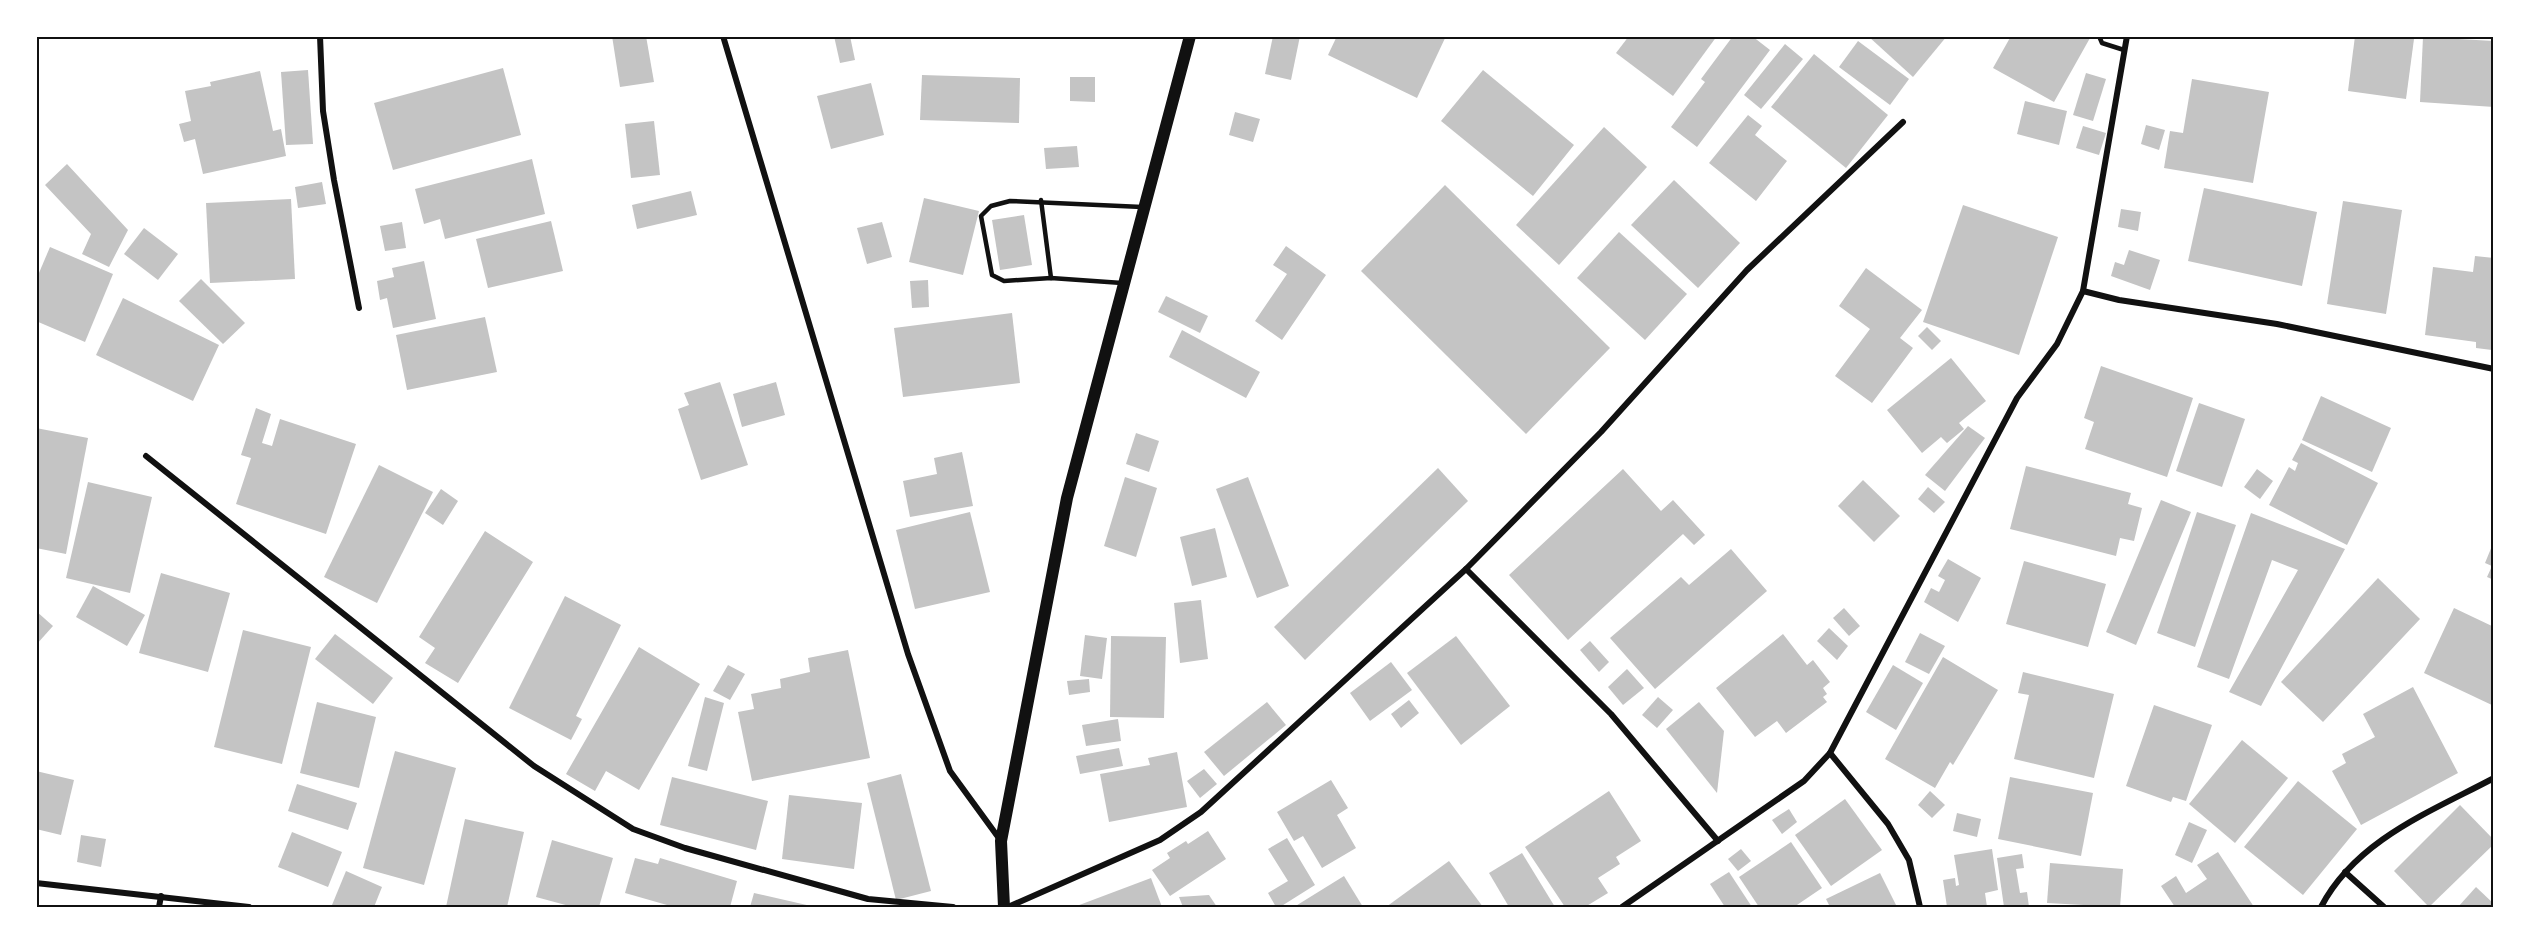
<svg xmlns="http://www.w3.org/2000/svg" width="2530" height="943" font-family="Cabin,sans-serif">
<style>
.building{fill:#c4c4c4}
.lines{fill:none;stroke-linecap:round;stroke-linejoin:round}
.service{stroke:#111;stroke-width:4.5}
.minor{stroke:#111;stroke-width:6}
.secondary{stroke:#111;stroke-width:12}
.neatline{fill:none;stroke:#111;stroke-width:2}
</style>
<rect width="100%" height="100%" fill="#fff"/>
<!-- building -->
<g class="building">
<path d="M 612,36 L 646,36 L 654,82 L 620,87 Z"/>
<path d="M 834,36 L 850,36 L 855,60 L 840,63 Z"/>
<path d="M 1273,36 L 1300,36 L 1291,80 L 1265,74 Z"/>
<path d="M 1337,36 L 1446,36 L 1417,98 L 1328,55 Z"/>
<path d="M 1629,36 L 1717,36 L 1673,96 L 1616,53 Z"/>
<path d="M 1733,36 L 1752,36 L 1770,50 L 1697,147 L 1671,127 L 1705,82 L 1701,79 Z"/>
<path d="M 1868,36 L 1947,36 L 1913,77 Z"/>
<path d="M 2011,36 L 2090,38 L 2054,102 L 1993,68 Z"/>
<path d="M 2355,36 L 2395,36 L 2414,39 L 2406,99 L 2348,91 Z"/>
<path d="M 2423,37 L 2494,41 L 2494,107 L 2420,102 Z"/>
<path d="M 1858,41 L 1909,79 L 1890,105 L 1839,67 Z"/>
<path d="M 1785,44 L 1803,59 L 1761,109 L 1744,95 Z"/>
<path d="M 1814,54 L 1888,115 L 1846,168 L 1771,107 Z"/>
<path d="M 503,68 L 521,135 L 393,170 L 374,103 Z"/>
<path d="M 308,70 L 313,144 L 286,145 L 281,72 Z"/>
<path d="M 1483,70 L 1574,145 L 1533,196 L 1441,121 Z"/>
<path d="M 260,71 L 273,131 L 281,129 L 286,156 L 203,174 L 195,139 L 184,142 L 179,124 L 191,121 L 185,91 L 211,86 L 210,82 Z"/>
<path d="M 2086,73 L 2106,79 L 2093,121 L 2073,115 Z"/>
<path d="M 922,75 L 1020,78 L 1019,123 L 920,120 Z"/>
<path d="M 1070,77 L 1095,77 L 1095,102 L 1070,101 Z"/>
<path d="M 2192,79 L 2269,92 L 2253,183 L 2164,168 L 2170,131 L 2183,133 Z"/>
<path d="M 871,83 L 884,135 L 831,149 L 817,96 Z"/>
<path d="M 2025,101 L 2067,111 L 2059,145 L 2017,134 Z"/>
<path d="M 1235,112 L 1260,119 L 1253,142 L 1229,135 Z"/>
<path d="M 1748,115 L 1762,126 L 1755,135 L 1787,161 L 1756,201 L 1709,163 Z"/>
<path d="M 654,121 L 660,175 L 631,178 L 625,124 Z"/>
<path d="M 2146,125 L 2165,130 L 2159,150 L 2141,144 Z"/>
<path d="M 2083,126 L 2106,133 L 2099,155 L 2076,148 Z"/>
<path d="M 1604,127 L 1647,167 L 1559,265 L 1516,225 Z"/>
<path d="M 1077,146 L 1079,167 L 1046,169 L 1044,148 Z"/>
<path d="M 532,159 L 545,214 L 445,239 L 440,219 L 424,224 L 415,189 Z"/>
<path d="M 67,164 L 128,230 L 109,267 L 82,254 L 91,234 L 45,185 Z"/>
<path d="M 1674,180 L 1740,243 L 1698,288 L 1631,225 Z"/>
<path d="M 322,182 L 326,204 L 298,208 L 295,187 Z"/>
<path d="M 1445,185 L 1610,348 L 1526,434 L 1361,271 Z"/>
<path d="M 2204,188 L 2317,212 L 2302,286 L 2188,261 Z"/>
<path d="M 691,191 L 697,215 L 637,229 L 632,205 Z"/>
<path d="M 924,198 L 979,211 L 963,275 L 909,262 Z"/>
<path d="M 291,199 L 295,279 L 210,283 L 206,203 Z"/>
<path d="M 2343,201 L 2402,210 L 2386,314 L 2327,304 Z"/>
<path d="M 1963,205 L 2058,237 L 2019,355 L 1923,322 Z"/>
<path d="M 2121,209 L 2141,212 L 2138,231 L 2118,227 Z"/>
<path d="M 1024,215 L 1032,265 L 1000,270 L 992,220 Z"/>
<path d="M 551,221 L 563,271 L 488,288 L 476,239 Z"/>
<path d="M 402,222 L 406,248 L 385,251 L 380,226 Z"/>
<path d="M 882,222 L 892,257 L 867,264 L 857,228 Z"/>
<path d="M 144,228 L 178,254 L 158,280 L 124,254 Z"/>
<path d="M 1619,232 L 1687,294 L 1645,340 L 1577,278 Z"/>
<path d="M 1286,246 L 1326,275 L 1282,340 L 1255,321 L 1287,274 L 1273,265 Z"/>
<path d="M 50,247 L 113,274 L 85,342 L 36,321 L 36,280 Z"/>
<path d="M 2129,250 L 2160,260 L 2150,290 L 2111,276 L 2115,262 L 2124,265 Z"/>
<path d="M 2475,256 L 2494,258 L 2492,350 L 2476,348 L 2476,342 L 2425,335 L 2433,267 L 2473,272 Z"/>
<path d="M 424,261 L 436,319 L 393,328 L 387,298 L 380,300 L 377,281 L 394,277 L 392,268 Z"/>
<path d="M 1866,268 L 1922,310 L 1900,338 L 1913,348 L 1872,403 L 1835,376 L 1870,329 L 1839,306 Z"/>
<path d="M 201,279 L 245,323 L 223,344 L 179,301 Z"/>
<path d="M 928,280 L 929,307 L 912,308 L 910,281 Z"/>
<path d="M 1166,296 L 1208,316 L 1200,333 L 1158,312 Z"/>
<path d="M 123,298 L 219,345 L 193,401 L 96,355 Z"/>
<path d="M 1012,313 L 1020,383 L 903,397 L 894,328 Z"/>
<path d="M 485,317 L 497,372 L 407,390 L 396,335 Z"/>
<path d="M 1927,327 L 1941,341 L 1932,350 L 1918,336 Z"/>
<path d="M 1182,330 L 1260,372 L 1246,398 L 1169,357 Z"/>
<path d="M 1951,358 L 1986,401 L 1959,423 L 1964,429 L 1947,443 L 1941,437 L 1922,453 L 1887,410 Z"/>
<path d="M 2101,366 L 2193,398 L 2167,477 L 2085,449 L 2094,422 L 2084,418 Z"/>
<path d="M 720,382 L 748,465 L 701,480 L 678,409 L 689,405 L 684,393 Z"/>
<path d="M 776,382 L 785,415 L 742,427 L 733,394 Z"/>
<path d="M 2321,396 L 2391,428 L 2372,472 L 2302,440 Z"/>
<path d="M 2199,403 L 2245,419 L 2222,487 L 2176,471 Z"/>
<path d="M 256,408 L 271,414 L 262,443 L 272,446 L 280,419 L 356,444 L 326,534 L 236,504 L 251,458 L 241,455 Z"/>
<path d="M 1968,426 L 1985,438 L 1945,491 L 1925,475 Z"/>
<path d="M 36,428 L 88,438 L 66,554 L 36,548 Z"/>
<path d="M 1136,433 L 1159,441 L 1149,472 L 1126,464 Z"/>
<path d="M 2301,443 L 2378,483 L 2347,545 L 2269,505 L 2289,467 L 2295,471 L 2298,463 L 2292,460 Z"/>
<path d="M 962,452 L 973,506 L 910,517 L 903,481 L 937,474 L 934,458 Z"/>
<path d="M 379,465 L 433,492 L 377,603 L 324,577 Z"/>
<path d="M 2026,466 L 2131,493 L 2128,504 L 2142,508 L 2134,541 L 2120,538 L 2116,556 L 2010,529 Z"/>
<path d="M 1438,468 L 1468,501 L 1305,660 L 1274,627 Z"/>
<path d="M 1623,469 L 1661,511 L 1673,500 L 1705,535 L 1694,545 L 1683,534 L 1568,640 L 1509,575 Z"/>
<path d="M 2257,469 L 2273,481 L 2260,499 L 2244,487 Z"/>
<path d="M 1125,477 L 1157,488 L 1136,557 L 1104,546 Z"/>
<path d="M 1248,477 L 1289,586 L 1257,598 L 1216,489 Z"/>
<path d="M 1863,480 L 1900,516 L 1874,542 L 1838,506 Z"/>
<path d="M 88,482 L 152,497 L 130,593 L 66,578 Z"/>
<path d="M 1928,487 L 1945,502 L 1934,513 L 1918,499 Z"/>
<path d="M 441,489 L 458,501 L 443,525 L 425,513 Z"/>
<path d="M 2161,500 L 2191,512 L 2136,645 L 2106,632 Z"/>
<path d="M 970,512 L 990,592 L 915,609 L 896,530 Z"/>
<path d="M 2197,512 L 2236,525 L 2195,647 L 2157,633 Z"/>
<path d="M 2251,513 L 2345,549 L 2261,706 L 2229,692 L 2298,570 L 2272,560 L 2229,679 L 2197,667 Z"/>
<path d="M 1215,528 L 1227,577 L 1192,586 L 1180,537 Z"/>
<path d="M 485,531 L 533,562 L 458,683 L 425,663 L 435,648 L 419,637 Z"/>
<path d="M 2494,541 L 2494,580 L 2487,577 L 2492,566 L 2485,563 Z"/>
<path d="M 1731,549 L 1767,591 L 1655,689 L 1610,638 L 1681,577 L 1689,585 Z"/>
<path d="M 1948,559 L 1981,578 L 1958,622 L 1924,602 L 1931,588 L 1939,592 L 1945,580 L 1938,576 Z"/>
<path d="M 2024,561 L 2106,584 L 2088,647 L 2006,624 Z"/>
<path d="M 161,573 L 230,593 L 208,672 L 139,653 Z"/>
<path d="M 2378,578 L 2420,619 L 2323,722 L 2281,682 Z"/>
<path d="M 93,586 L 145,615 L 127,646 L 76,617 Z"/>
<path d="M 565,596 L 621,625 L 576,716 L 582,719 L 571,740 L 509,708 Z"/>
<path d="M 1201,600 L 1208,659 L 1180,663 L 1174,603 Z"/>
<path d="M 1844,608 L 1860,626 L 1849,636 L 1833,618 Z"/>
<path d="M 2454,608 L 2494,627 L 2494,706 L 2424,673 Z"/>
<path d="M 36,611 L 53,626 L 36,645 Z"/>
<path d="M 1829,628 L 1848,646 L 1837,660 L 1817,641 Z"/>
<path d="M 243,630 L 311,647 L 282,764 L 214,747 Z"/>
<path d="M 1920,633 L 1945,646 L 1929,674 L 1905,662 Z"/>
<path d="M 335,634 L 393,678 L 373,704 L 315,659 Z"/>
<path d="M 1783,634 L 1807,665 L 1813,660 L 1830,682 L 1823,688 L 1827,694 L 1823,697 L 1827,702 L 1786,733 L 1777,721 L 1755,737 L 1716,688 Z"/>
<path d="M 1085,635 L 1107,638 L 1102,679 L 1080,676 Z"/>
<path d="M 1111,636 L 1166,637 L 1164,718 L 1110,717 Z"/>
<path d="M 1456,636 L 1510,706 L 1461,745 L 1407,673 Z"/>
<path d="M 1590,641 L 1609,662 L 1599,672 L 1580,650 Z"/>
<path d="M 639,647 L 700,684 L 639,790 L 606,771 L 595,791 L 566,774 Z"/>
<path d="M 848,650 L 870,758 L 752,781 L 738,712 L 754,709 L 751,694 L 781,688 L 780,679 L 810,672 L 808,658 Z"/>
<path d="M 1943,657 L 1998,690 L 1953,765 L 1950,762 L 1935,788 L 1885,759 Z"/>
<path d="M 1391,662 L 1412,690 L 1370,721 L 1350,693 Z"/>
<path d="M 728,665 L 745,674 L 730,700 L 713,691 Z"/>
<path d="M 1893,665 L 1923,683 L 1896,730 L 1866,712 Z"/>
<path d="M 1627,669 L 1644,688 L 1623,705 L 1608,687 Z"/>
<path d="M 2023,672 L 2114,694 L 2094,778 L 2014,759 L 2029,695 L 2018,693 Z"/>
<path d="M 1089,679 L 1090,692 L 1069,695 L 1067,681 Z"/>
<path d="M 2413,687 L 2458,773 L 2361,825 L 2332,771 L 2346,763 L 2342,754 L 2375,737 L 2363,714 Z"/>
<path d="M 705,697 L 724,703 L 707,771 L 688,766 Z"/>
<path d="M 1658,697 L 1673,710 L 1657,728 L 1642,715 Z"/>
<path d="M 1409,700 L 1419,713 L 1401,728 L 1391,714 Z"/>
<path d="M 317,702 L 376,717 L 359,788 L 300,773 Z"/>
<path d="M 1267,702 L 1286,725 L 1224,776 L 1204,752 Z"/>
<path d="M 1699,702 L 1724,731 L 1717,793 L 1666,729 Z"/>
<path d="M 2154,705 L 2212,725 L 2186,801 L 2173,797 L 2171,802 L 2126,786 Z"/>
<path d="M 1118,719 L 1121,741 L 1086,746 L 1082,725 Z"/>
<path d="M 2242,740 L 2288,778 L 2235,843 L 2189,804 Z"/>
<path d="M 1119,748 L 1123,766 L 1080,774 L 1076,756 Z"/>
<path d="M 395,751 L 456,768 L 424,885 L 363,868 Z"/>
<path d="M 1177,752 L 1187,807 L 1109,822 L 1100,774 L 1150,765 L 1148,758 Z"/>
<path d="M 1204,769 L 1217,784 L 1200,798 L 1187,781 Z"/>
<path d="M 36,771 L 74,780 L 61,835 L 36,829 Z"/>
<path d="M 901,774 L 931,891 L 896,900 L 867,783 Z"/>
<path d="M 672,777 L 768,801 L 756,850 L 660,825 Z"/>
<path d="M 2010,777 L 2093,793 L 2081,856 L 1998,839 Z"/>
<path d="M 1331,780 L 1348,808 L 1337,815 L 1356,848 L 1322,868 L 1303,836 L 1294,841 L 1277,812 Z"/>
<path d="M 2298,781 L 2357,829 L 2303,895 L 2244,847 Z"/>
<path d="M 297,784 L 357,803 L 348,830 L 288,811 Z"/>
<path d="M 1609,791 L 1641,841 L 1616,857 L 1620,864 L 1598,878 L 1608,893 L 1585,907 L 1565,907 L 1525,847 Z"/>
<path d="M 1930,791 L 1945,805 L 1932,818 L 1918,805 Z"/>
<path d="M 789,795 L 862,803 L 854,869 L 782,859 Z"/>
<path d="M 1845,799 L 1882,850 L 1831,886 L 1795,835 Z"/>
<path d="M 2460,805 L 2494,840 L 2494,844 L 2429,907 L 2394,871 Z"/>
<path d="M 1789,809 L 1797,822 L 1782,834 L 1772,820 Z"/>
<path d="M 1957,813 L 1981,819 L 1977,837 L 1953,831 Z"/>
<path d="M 465,819 L 524,832 L 507,907 L 446,907 Z"/>
<path d="M 2189,822 L 2207,830 L 2192,863 L 2175,855 Z"/>
<path d="M 1208,831 L 1226,859 L 1170,896 L 1152,870 L 1170,858 L 1167,853 L 1186,841 L 1188,844 Z"/>
<path d="M 292,832 L 342,852 L 328,887 L 278,867 Z"/>
<path d="M 81,835 L 106,839 L 101,867 L 77,862 Z"/>
<path d="M 1287,838 L 1315,885 L 1280,907 L 1276,907 L 1268,893 L 1288,881 L 1268,849 Z"/>
<path d="M 552,840 L 613,858 L 599,907 L 573,907 L 536,897 Z"/>
<path d="M 1791,842 L 1822,888 L 1794,907 L 1759,907 L 1739,877 Z"/>
<path d="M 1741,849 L 1751,861 L 1738,871 L 1728,859 Z"/>
<path d="M 1992,849 L 1998,890 L 1985,893 L 1987,907 L 1959,907 L 1959,905 L 1947,907 L 1943,880 L 1955,878 L 1956,886 L 1959,885 L 1954,855 Z"/>
<path d="M 2218,852 L 2254,907 L 2175,907 L 2161,886 L 2176,876 L 2186,893 L 2207,879 L 2197,865 Z"/>
<path d="M 1522,853 L 1555,907 L 1509,907 L 1489,873 Z"/>
<path d="M 2022,854 L 2024,868 L 2016,869 L 2020,893 L 2027,892 L 2029,907 L 2004,907 L 1997,858 Z"/>
<path d="M 635,858 L 658,864 L 660,858 L 737,881 L 730,907 L 674,907 L 625,893 Z"/>
<path d="M 1449,861 L 1483,907 L 1386,907 Z"/>
<path d="M 2050,863 L 2123,869 L 2120,907 L 2047,903 Z"/>
<path d="M 346,871 L 382,887 L 374,907 L 338,907 L 332,905 Z"/>
<path d="M 1729,872 L 1752,907 L 1725,907 L 1710,884 Z"/>
<path d="M 1880,873 L 1897,907 L 1830,907 L 1826,899 Z"/>
<path d="M 1344,876 L 1363,907 L 1294,907 Z"/>
<path d="M 1151,878 L 1162,907 L 1074,907 Z"/>
<path d="M 2476,887 L 2494,904 L 2494,907 L 2458,907 Z"/>
<path d="M 754,893 L 811,906 L 811,907 L 750,907 Z"/>
<path d="M 1209,895 L 1217,907 L 1183,907 L 1179,897 Z"/>
</g>
<g class="lines">
<!-- service -->
<g class="service">
<path d="M 2099,36 L 2102,43 L 2124,50"/>
<path d="M 1041,200 L 1051,278"/>
<path d="M 1122,283 L 1051,278 L 1004,281 L 992,275 L 981,216 L 991,206 L 1010,201 L 1142,207"/>
</g>
<!-- minor -->
<g class="minor">
<path d="M 320,36 L 323,111 L 334,180 L 359,308"/>
<path d="M 723,36 L 908,654 L 950,771 L 1001,841"/>
<path d="M 2083,291 L 2127,36"/>
<path d="M 146,456 L 534,766 L 633,829 L 685,848 L 868,899 L 953,907"/>
<path d="M 1466,569 L 1611,714 L 1718,841"/>
<path d="M 1830,753 L 1888,824 L 1909,860 L 1920,907"/>
<path d="M 2345,872 L 2384,907"/>
<path d="M 36,883 L 249,907"/>
<path d="M 159,907 L 161,896"/>
<path d="M 1008,907 L 1160,840 L 1201,812 L 1466,569 L 1601,432 L 1747,270 L 1903,122"/>
<path d="M 1622,907 L 1804,781 L 1830,753 L 2017,398 L 2057,344 L 2083,291 L 2119,300 L 2277,324 L 2494,369"/>
<path d="M 2321,907 C 2356,840 2430,812 2494,778"/>
</g>
<!-- secondary -->
<path class="secondary" d="M 1004,907 L 1001,841 L 1067,498 L 1190,36"/>
</g>
<!-- border -->
<rect width="2530" height="943" fill="none" stroke="#ffffff" stroke-width="75"/>
<rect x="38" y="38" width="2454" height="868" class="neatline"/>
</svg>
